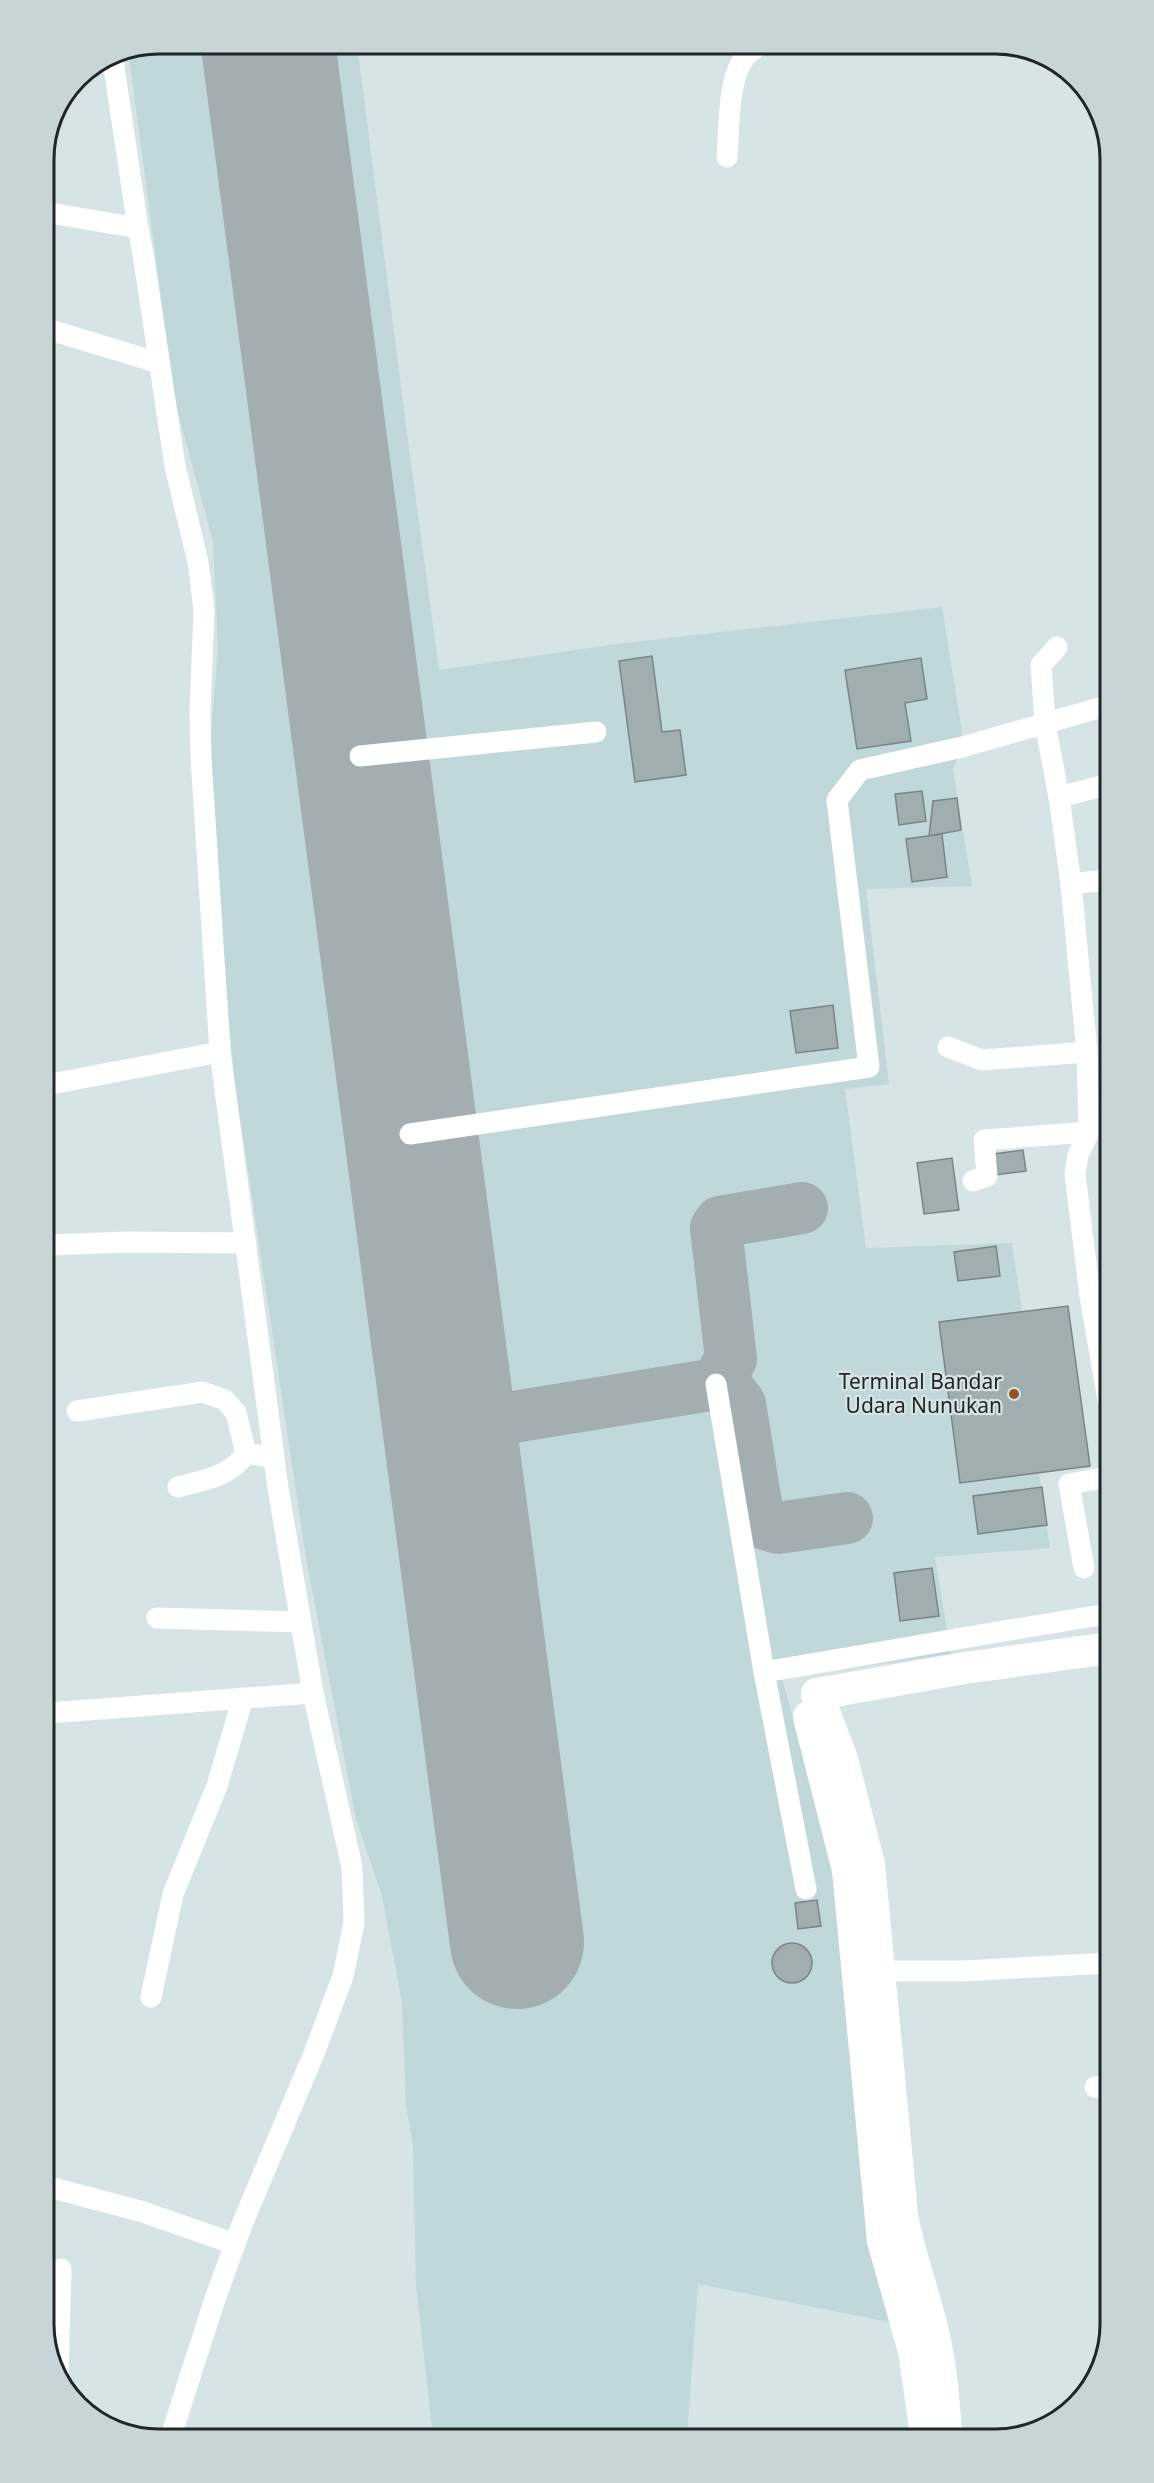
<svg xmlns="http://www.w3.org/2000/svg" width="1154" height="2483" font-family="'Noto Sans',sans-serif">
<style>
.built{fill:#c1d8da}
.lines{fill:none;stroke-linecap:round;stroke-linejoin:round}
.taxiway{stroke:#a3aeb0;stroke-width:52}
.runway{stroke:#a3aeb0;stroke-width:134}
.building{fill:#a1aeb0;stroke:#788587;stroke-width:1.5}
.minor{stroke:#fff;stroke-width:21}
.highway{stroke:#fff;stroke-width:32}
.poi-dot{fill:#94541d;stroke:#d6e4e6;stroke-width:2}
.labels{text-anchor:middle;stroke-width:4.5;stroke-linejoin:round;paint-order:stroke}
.poi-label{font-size:21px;fill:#202526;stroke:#d6e4e6;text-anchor:end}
.rim{fill:none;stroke:#202526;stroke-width:3}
</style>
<rect width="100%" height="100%" fill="#d6e4e6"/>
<!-- built -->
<path class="built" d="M 159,44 L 357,44 L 408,441 L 439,670 L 616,644 L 942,607 L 961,725 L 962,747 L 953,769 L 972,886 L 866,889 L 889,1084 L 845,1089 L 866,1248 L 1012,1243 L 1022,1311 L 1068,1306 L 1090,1466 L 1039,1473 L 1050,1548 L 935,1557 L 951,1654 L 782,1678 L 834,1865 L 889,2322 L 698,2284 L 687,2436 L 433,2437 L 416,2285 L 413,2145 L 406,2106 L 402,2003 L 382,1896 L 356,1819 L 306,1558 L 234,1077 L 208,771 L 218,648 L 213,541 L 175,402 L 128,49 Z"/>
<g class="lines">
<!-- taxiway -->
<g class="taxiway">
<path d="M 443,1384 L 469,1407 L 495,1420"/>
<path d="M 716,1384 L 731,1359 L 716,1228 L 720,1222 L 802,1208"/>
<path d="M 454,1469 L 469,1444 L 495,1420 L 716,1384 L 731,1392 L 740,1404 L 758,1516 L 765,1524 L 778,1528 L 847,1518"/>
</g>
<!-- runway -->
<path class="runway" d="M 268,44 L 517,1942"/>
</g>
<!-- building -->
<g class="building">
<path d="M 652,656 L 662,732 L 680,730 L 686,775 L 635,782 L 619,661 Z"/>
<path d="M 921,658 L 927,699 L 905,703 L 911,741 L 857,749 L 845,670 Z"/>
<path d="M 922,791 L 926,821 L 899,825 L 895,794 Z"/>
<path d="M 957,798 L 961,830 L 929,836 L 933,801 Z"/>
<path d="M 942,834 L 947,877 L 912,882 L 906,839 Z"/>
<path d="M 833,1005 L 838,1048 L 796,1053 L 790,1011 Z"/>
<path d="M 1023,1150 L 1026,1171 L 995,1175 L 993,1154 Z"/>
<path d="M 952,1158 L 959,1210 L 924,1214 L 917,1163 Z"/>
<path d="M 996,1246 L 1000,1276 L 958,1281 L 954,1252 Z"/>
<path d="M 1068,1306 L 1090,1466 L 960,1483 L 939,1322 Z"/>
<path d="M 1042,1487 L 1047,1525 L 978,1534 L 973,1496 Z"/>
<path d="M 932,1568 L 939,1616 L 900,1621 L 894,1573 Z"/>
<path d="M 817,1900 L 821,1926 L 798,1929 L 795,1903 Z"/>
<circle cx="792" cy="1963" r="20"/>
</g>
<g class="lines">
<!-- minor -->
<g class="minor">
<path d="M 112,54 L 138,228"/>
<path d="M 727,157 C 729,130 728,86 741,63 C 745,55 754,49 761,44"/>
<path d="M 44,212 L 138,228 L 143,254 L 175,466 L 198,562 L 204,610 L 200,712 L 201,758 L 220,1052 L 278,1488 L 313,1693 L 352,1867 L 354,1923 L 343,1976 L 315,2051 L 243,2222 L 215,2299 L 170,2439"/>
<path d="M 44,328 L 159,363"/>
<path d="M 1057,647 L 1041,665 L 1045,723 L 1059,797 L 1071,884 L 1087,1052 L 1089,1132 L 1078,1155 L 1075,1174 L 1090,1296 L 1108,1400"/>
<path d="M 360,756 L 596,732"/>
<path d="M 1059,797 L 1106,785"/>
<path d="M 1071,884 L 1106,880"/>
<path d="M 948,1047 L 982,1060 L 1087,1052"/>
<path d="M 46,1085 L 220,1052"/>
<path d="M 410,1134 L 869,1067 L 837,800 L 860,770 L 962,747 L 1106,706"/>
<path d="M 973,1181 L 987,1176 L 984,1140 L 1089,1132"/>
<path d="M 47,1245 L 127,1242 L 246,1243"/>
<path d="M 716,1384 L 764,1672 L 806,1889"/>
<path d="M 77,1411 L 203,1392 L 225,1400 L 236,1413 L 246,1453 L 274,1458"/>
<path d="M 178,1487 C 204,1480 230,1477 246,1453"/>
<path d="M 1084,1568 L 1069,1484 L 1108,1477"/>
<path d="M 157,1618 L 300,1622"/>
<path d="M 764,1672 C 879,1653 993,1632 1108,1614"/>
<path d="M 48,1713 L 313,1693"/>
<path d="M 880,1971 L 963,1971 L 1109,1963"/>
<path d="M 151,1997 L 173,1894 L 217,1786 L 243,1698"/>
<path d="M 1095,2087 L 1110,2088"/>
<path d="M 49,2187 L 140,2211 L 235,2244"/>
<path d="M 58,2374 L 61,2269"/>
</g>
<!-- highway -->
<g class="highway">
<path d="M 817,1694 L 841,1756 L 869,1864 L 902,2215 C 909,2254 923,2290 932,2328 C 941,2363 944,2398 946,2434"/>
<path d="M 817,1694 L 965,1668 L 1109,1648"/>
<path d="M 809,1717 L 848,1870 L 883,2241 L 914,2351 L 926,2434"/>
</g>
</g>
<!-- markers -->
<circle class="poi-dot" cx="1014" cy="1394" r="6"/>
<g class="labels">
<!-- poi labels -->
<g class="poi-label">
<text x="1002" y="1389">Terminal Bandar<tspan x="1002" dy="24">Udara Nunukan</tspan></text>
</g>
</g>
<!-- crop -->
<path d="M0 0H1154V2483H0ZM159 54H995A105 105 0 0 1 1100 159V2324A105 105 0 0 1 995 2429H159A105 105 0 0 1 54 2324V159A105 105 0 0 1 159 54Z" fill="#c7d5d7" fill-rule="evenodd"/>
<path class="rim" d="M159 54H995A105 105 0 0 1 1100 159V2324A105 105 0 0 1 995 2429H159A105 105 0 0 1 54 2324V159A105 105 0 0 1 159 54Z"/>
</svg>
